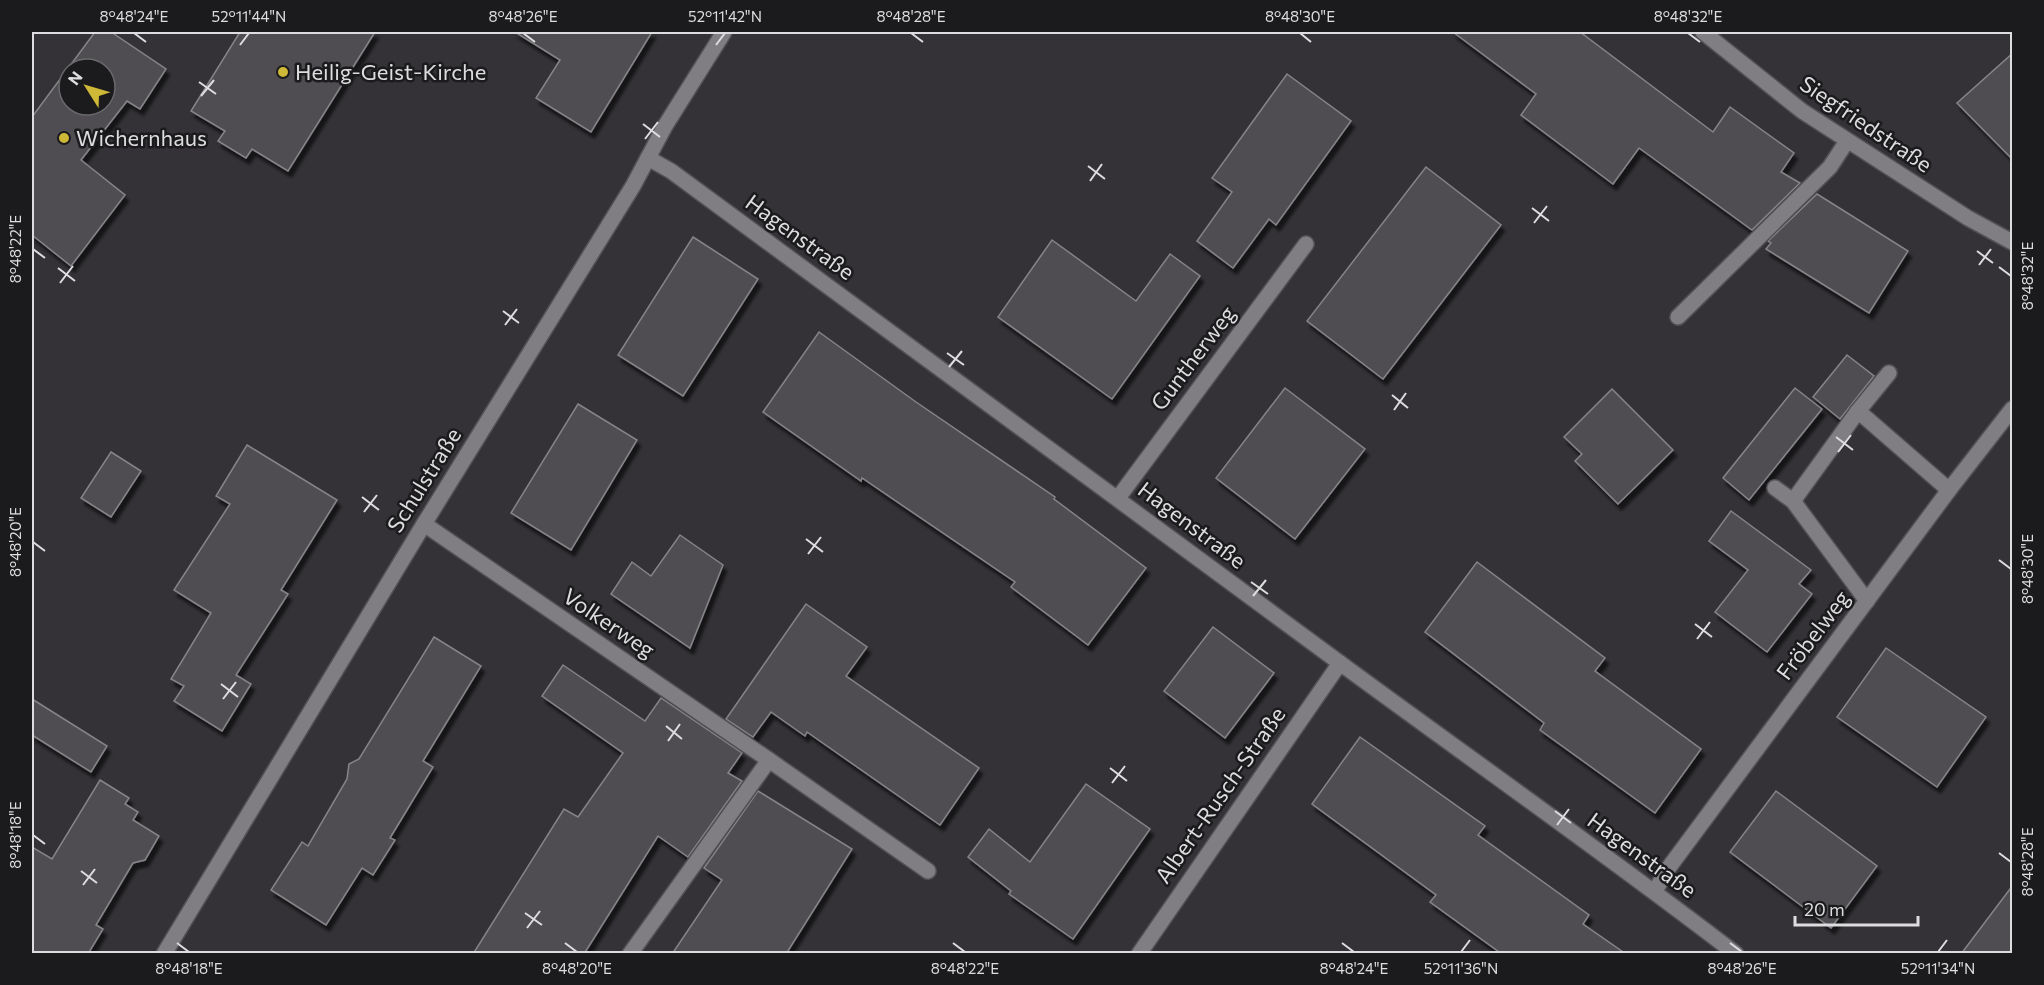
<svg xmlns="http://www.w3.org/2000/svg" width="2044" height="985" font-family="Commissioner,sans-serif">
<style>
.building{fill:#4f4d51;stroke:#868488;stroke-width:1.5;fill-rule:evenodd;filter:url(#shadow)}
.lines{fill:none;stroke-linecap:round;stroke-linejoin:round}
.minor-casing{stroke:#525054;stroke-width:18}
.minor{stroke:#817e83;stroke-width:15}
.ticks{fill:none;stroke:#dddcde;stroke-width:2}
.poi-dot{fill:#ceb837;stroke:#1b1a1c;stroke-width:2}
.labels{text-anchor:middle;stroke-width:5;stroke-linejoin:round;paint-order:stroke}
.poi-label{font-size:22px;fill:#dddcde;stroke:#1b1a1c;text-anchor:start}
.street-label{font-size:22px;fill:#dddcde;stroke:#1b1a1c}
.neatline{fill:none;stroke:#dddcde;stroke-width:2}
.ticks-label{font-size:15px;text-anchor:middle;fill:#dddcde}
</style>
<defs>
<filter id="shadow"><feDropShadow dx="3.5" dy="6" stdDeviation="1.5" flood-color="#0009"/></filter>
</defs>
<rect width="100%" height="100%" fill="#343236"/>
<!-- building -->
<g class="building">
<path d="M 95,32 L 111,32 L 166,69 L 140,109 L 127,101 L 81,160 L 125,195 L 71,266 L 32,235 L 32,117 ZM 69,69 L 105,69 L 105,105 L 69,105 Z"/>
<path d="M 240,32 L 375,32 L 288,171 L 252,149 L 246,158 L 218,141 L 225,131 L 191,111 Z"/>
<path d="M 515,32 L 652,32 L 591,132 L 536,98 L 560,60 Z"/>
<path d="M 1453,32 L 1580,32 L 1713,132 L 1730,107 L 1794,153 L 1781,172 L 1800,183 L 1752,230 L 1639,148 L 1613,184 L 1521,115 L 1536,94 Z"/>
<path d="M 2013,53 L 2013,160 L 1957,103 Z"/>
<path d="M 1287,74 L 1351,121 L 1276,225 L 1269,219 L 1233,268 L 1197,241 L 1232,192 L 1212,178 Z"/>
<path d="M 1426,167 L 1501,225 L 1383,379 L 1307,321 Z"/>
<path d="M 1817,194 L 1908,251 L 1869,313 L 1766,249 L 1771,243 L 1768,241 Z"/>
<path d="M 693,237 L 758,279 L 683,396 L 618,355 Z"/>
<path d="M 1052,240 L 1136,301 L 1170,254 L 1200,276 L 1112,399 L 998,317 Z"/>
<path d="M 819,332 L 916,402 L 1055,497 L 1054,499 L 1146,568 L 1088,645 L 1011,587 L 1015,582 L 862,478 L 861,481 L 763,412 Z"/>
<path d="M 1847,355 L 1874,376 L 1840,419 L 1813,397 Z"/>
<path d="M 1285,388 L 1365,449 L 1295,539 L 1216,478 Z"/>
<path d="M 1795,388 L 1822,409 L 1749,500 L 1723,478 Z"/>
<path d="M 1612,389 L 1673,450 L 1618,504 L 1575,461 L 1582,454 L 1564,437 Z"/>
<path d="M 578,404 L 637,440 L 571,550 L 511,513 Z"/>
<path d="M 247,445 L 337,500 L 281,590 L 288,594 L 236,675 L 251,684 L 222,731 L 174,701 L 184,686 L 171,679 L 211,613 L 174,590 L 230,504 L 216,496 Z"/>
<path d="M 111,452 L 141,471 L 111,517 L 81,498 Z"/>
<path d="M 1731,511 L 1811,570 L 1799,584 L 1812,594 L 1767,652 L 1715,612 L 1748,570 L 1709,541 Z"/>
<path d="M 680,535 L 723,565 L 690,648 L 611,594 L 632,562 L 651,576 Z"/>
<path d="M 1477,562 L 1605,658 L 1595,671 L 1701,749 L 1655,813 L 1540,730 L 1544,723 L 1425,632 Z"/>
<path d="M 806,604 L 867,647 L 846,676 L 979,768 L 940,825 L 807,732 L 805,736 L 771,712 L 753,737 L 726,719 Z"/>
<path d="M 1213,627 L 1274,673 L 1225,738 L 1164,691 Z"/>
<path d="M 434,637 L 481,666 L 423,761 L 433,767 L 390,838 L 395,840 L 373,875 L 362,868 L 326,925 L 271,890 L 302,842 L 308,846 L 347,779 L 349,764 L 359,759 Z"/>
<path d="M 1886,648 L 1986,717 L 1937,787 L 1837,717 Z"/>
<path d="M 563,665 L 645,721 L 661,698 L 742,753 L 728,773 L 742,781 L 688,857 L 658,836 L 584,954 L 473,954 L 564,809 L 578,817 L 623,753 L 542,696 Z"/>
<path d="M 32,699 L 107,746 L 91,772 L 32,735 Z"/>
<path d="M 1360,737 L 1485,826 L 1478,835 L 1589,915 L 1583,924 L 1626,954 L 1502,954 L 1430,902 L 1436,895 L 1312,804 Z"/>
<path d="M 100,780 L 129,798 L 125,804 L 138,812 L 133,820 L 159,836 L 145,860 L 133,863 L 96,925 L 103,929 L 88,954 L 32,954 L 32,847 L 52,859 Z"/>
<path d="M 1086,784 L 1150,829 L 1073,939 L 1009,894 L 1011,891 L 968,857 L 989,829 L 1030,862 Z"/>
<path d="M 758,791 L 852,849 L 786,954 L 672,954 L 722,880 L 704,868 Z"/>
<path d="M 1776,791 L 1877,866 L 1831,928 L 1730,852 Z"/>
<path d="M 2013,885 L 2013,954 L 1961,954 Z"/>
</g>
<g class="lines">
<!-- minor casing -->
<g class="minor-casing">
<g id="minor">
<path d="M 1703,32 L 1802,111 L 1968,218 L 2012,242"/>
<path d="M 648,158 L 671,171 C 894,334 1117,499 1340,663 C 1472,760 1606,854 1736,954"/>
<path d="M 1678,317 L 1830,167 L 1847,141"/>
<path d="M 1858,411 L 1949,490"/>
<path d="M 1775,488 L 1793,501 L 1867,601"/>
<path d="M 1118,498 L 1306,244"/>
<path d="M 1793,501 L 1858,411 L 1889,373"/>
<path d="M 424,524 L 769,760 L 630,954"/>
<path d="M 769,760 L 928,871"/>
<path d="M 1655,891 L 1667,870 L 1949,490 L 2012,409"/>
<path d="M 164,954 L 424,524 L 633,186 L 665,126 L 724,32"/>
<path d="M 1139,954 L 1340,663"/>
</g>
</g>
<!-- minor -->
<use href="#minor" class="minor"/>
</g>
<!-- ticks -->
<path class="ticks" d="M 134,33 L 146,42M 523,33 L 535,42M 911,33 L 923,42M 1300,33 L 1311,42M 1688,33 L 1700,42M 240,45 L 249,33M 716,45 L 725,33M 199,82 L 216,94M 201,96 L 214,80M 643,124 L 660,137M 645,139 L 658,122M 1088,166 L 1105,179M 1090,181 L 1102,164M 1532,208 L 1549,221M 1534,223 L 1547,206M 33,249 L 45,258M 1977,251 L 1993,263M 1979,265 L 1991,249M 1999,267 L 2011,276M 58,268 L 75,281M 60,283 L 73,266M 503,311 L 519,323M 505,325 L 517,309M 947,353 L 964,365M 949,367 L 962,351M 1392,395 L 1408,408M 1394,410 L 1406,393M 1836,437 L 1853,450M 1838,452 L 1851,435M 362,497 L 379,510M 364,512 L 377,495M 806,539 L 823,552M 33,542 L 45,551M 808,554 L 821,537M 1999,560 L 2011,569M 1251,582 L 1268,594M 1253,596 L 1266,580M 1695,624 L 1712,637M 1697,639 L 1710,622M 221,684 L 238,697M 223,699 L 236,682M 666,726 L 682,739M 668,741 L 680,724M 1110,768 L 1127,781M 1112,783 L 1125,766M 1555,811 L 1571,823M 1557,825 L 1569,809M 33,835 L 45,844M 1999,853 L 2011,862M 81,871 L 97,883M 83,885 L 95,869M 525,913 L 542,925M 527,928 L 540,911M 177,943 L 189,952M 565,943 L 577,952M 953,943 L 965,952M 1342,943 L 1354,952M 1730,943 L 1742,952M 1461,952 L 1470,940M 1938,952 L 1947,940"/>
<!-- markers -->
<g class="poi-dot">
<circle cx="283" cy="72" r="6"/>
<circle cx="64" cy="138" r="6"/>
</g>
<g class="labels">
<!-- poi labels -->
<g class="poi-label">
<text x="295" y="80">Heilig-Geist-Kirche</text>
<text x="76" y="146">Wichernhaus</text>
</g>
<!-- street labels -->
<g class="street-label">
<text transform="translate(1866 124) rotate(34)" y="8">Siegfriedstraße</text>
<text transform="translate(800 237) rotate(36)" y="8">Hagenstraße</text>
<text transform="translate(1193 358) rotate(-53)" y="8">Guntherweg</text>
<text transform="translate(424 480) rotate(-58)" y="8">Schulstraße</text>
<text transform="translate(1192 525) rotate(37)" y="8">Hagenstraße</text>
<text transform="translate(609 623) rotate(34)" y="8">Volkerweg</text>
<text transform="translate(1813 635) rotate(-53)" y="8">Fröbelweg</text>
<text transform="translate(1220 795) rotate(-55)" y="8">Albert-Rusch-Straße</text>
<text transform="translate(1642 855) rotate(36)" y="8">Hagenstraße</text>
</g>
</g>
<!-- border -->
<rect width="2044" height="985" fill="none" stroke="#1b1a1c" stroke-width="66"/>
<!-- north arrow -->
<g transform="translate(87 87) rotate(307)"><circle r="28" fill="#1b1a1c" stroke="#69686a" stroke-width="1.5"/>
<path d="M0-4.5L10 22L0 15L-10 22Z" fill="#ceb837"/>
<text y="-9" font-size="16" font-weight="bold" text-anchor="middle" fill="#dddcde">N</text>
</g>
<!-- scale -->
<path d="M1795 916v9h123v-9" fill="none" stroke="#dddcde" stroke-width="3"/>
<text x="1804" y="916" font-size="18" fill="#dddcde" stroke="#1b1a1c" stroke-width="4.5" paint-order="stroke">20 m</text>
<rect x="33" y="33" width="1978" height="919" class="neatline"/>
<g class="ticks-label">
<text x="134" y="22">8°48'24"E</text>
<text x="249" y="22">52°11'44"N</text>
<text x="523" y="22">8°48'26"E</text>
<text x="725" y="22">52°11'42"N</text>
<text x="911" y="22">8°48'28"E</text>
<text x="1300" y="22">8°48'30"E</text>
<text x="1688" y="22">8°48'32"E</text>
<text transform="translate(16 249) rotate(-90)" y="5">8°48'22"E</text>
<text transform="translate(2028 276) rotate(-90)" y="5">8°48'32"E</text>
<text transform="translate(16 542) rotate(-90)" y="5">8°48'20"E</text>
<text transform="translate(2028 569) rotate(-90)" y="5">8°48'30"E</text>
<text transform="translate(16 835) rotate(-90)" y="5">8°48'18"E</text>
<text transform="translate(2028 862) rotate(-90)" y="5">8°48'28"E</text>
<text x="189" y="974">8°48'18"E</text>
<text x="577" y="974">8°48'20"E</text>
<text x="965" y="974">8°48'22"E</text>
<text x="1354" y="974">8°48'24"E</text>
<text x="1461" y="974">52°11'36"N</text>
<text x="1742" y="974">8°48'26"E</text>
<text x="1938" y="974">52°11'34"N</text>
</g>
</svg>
